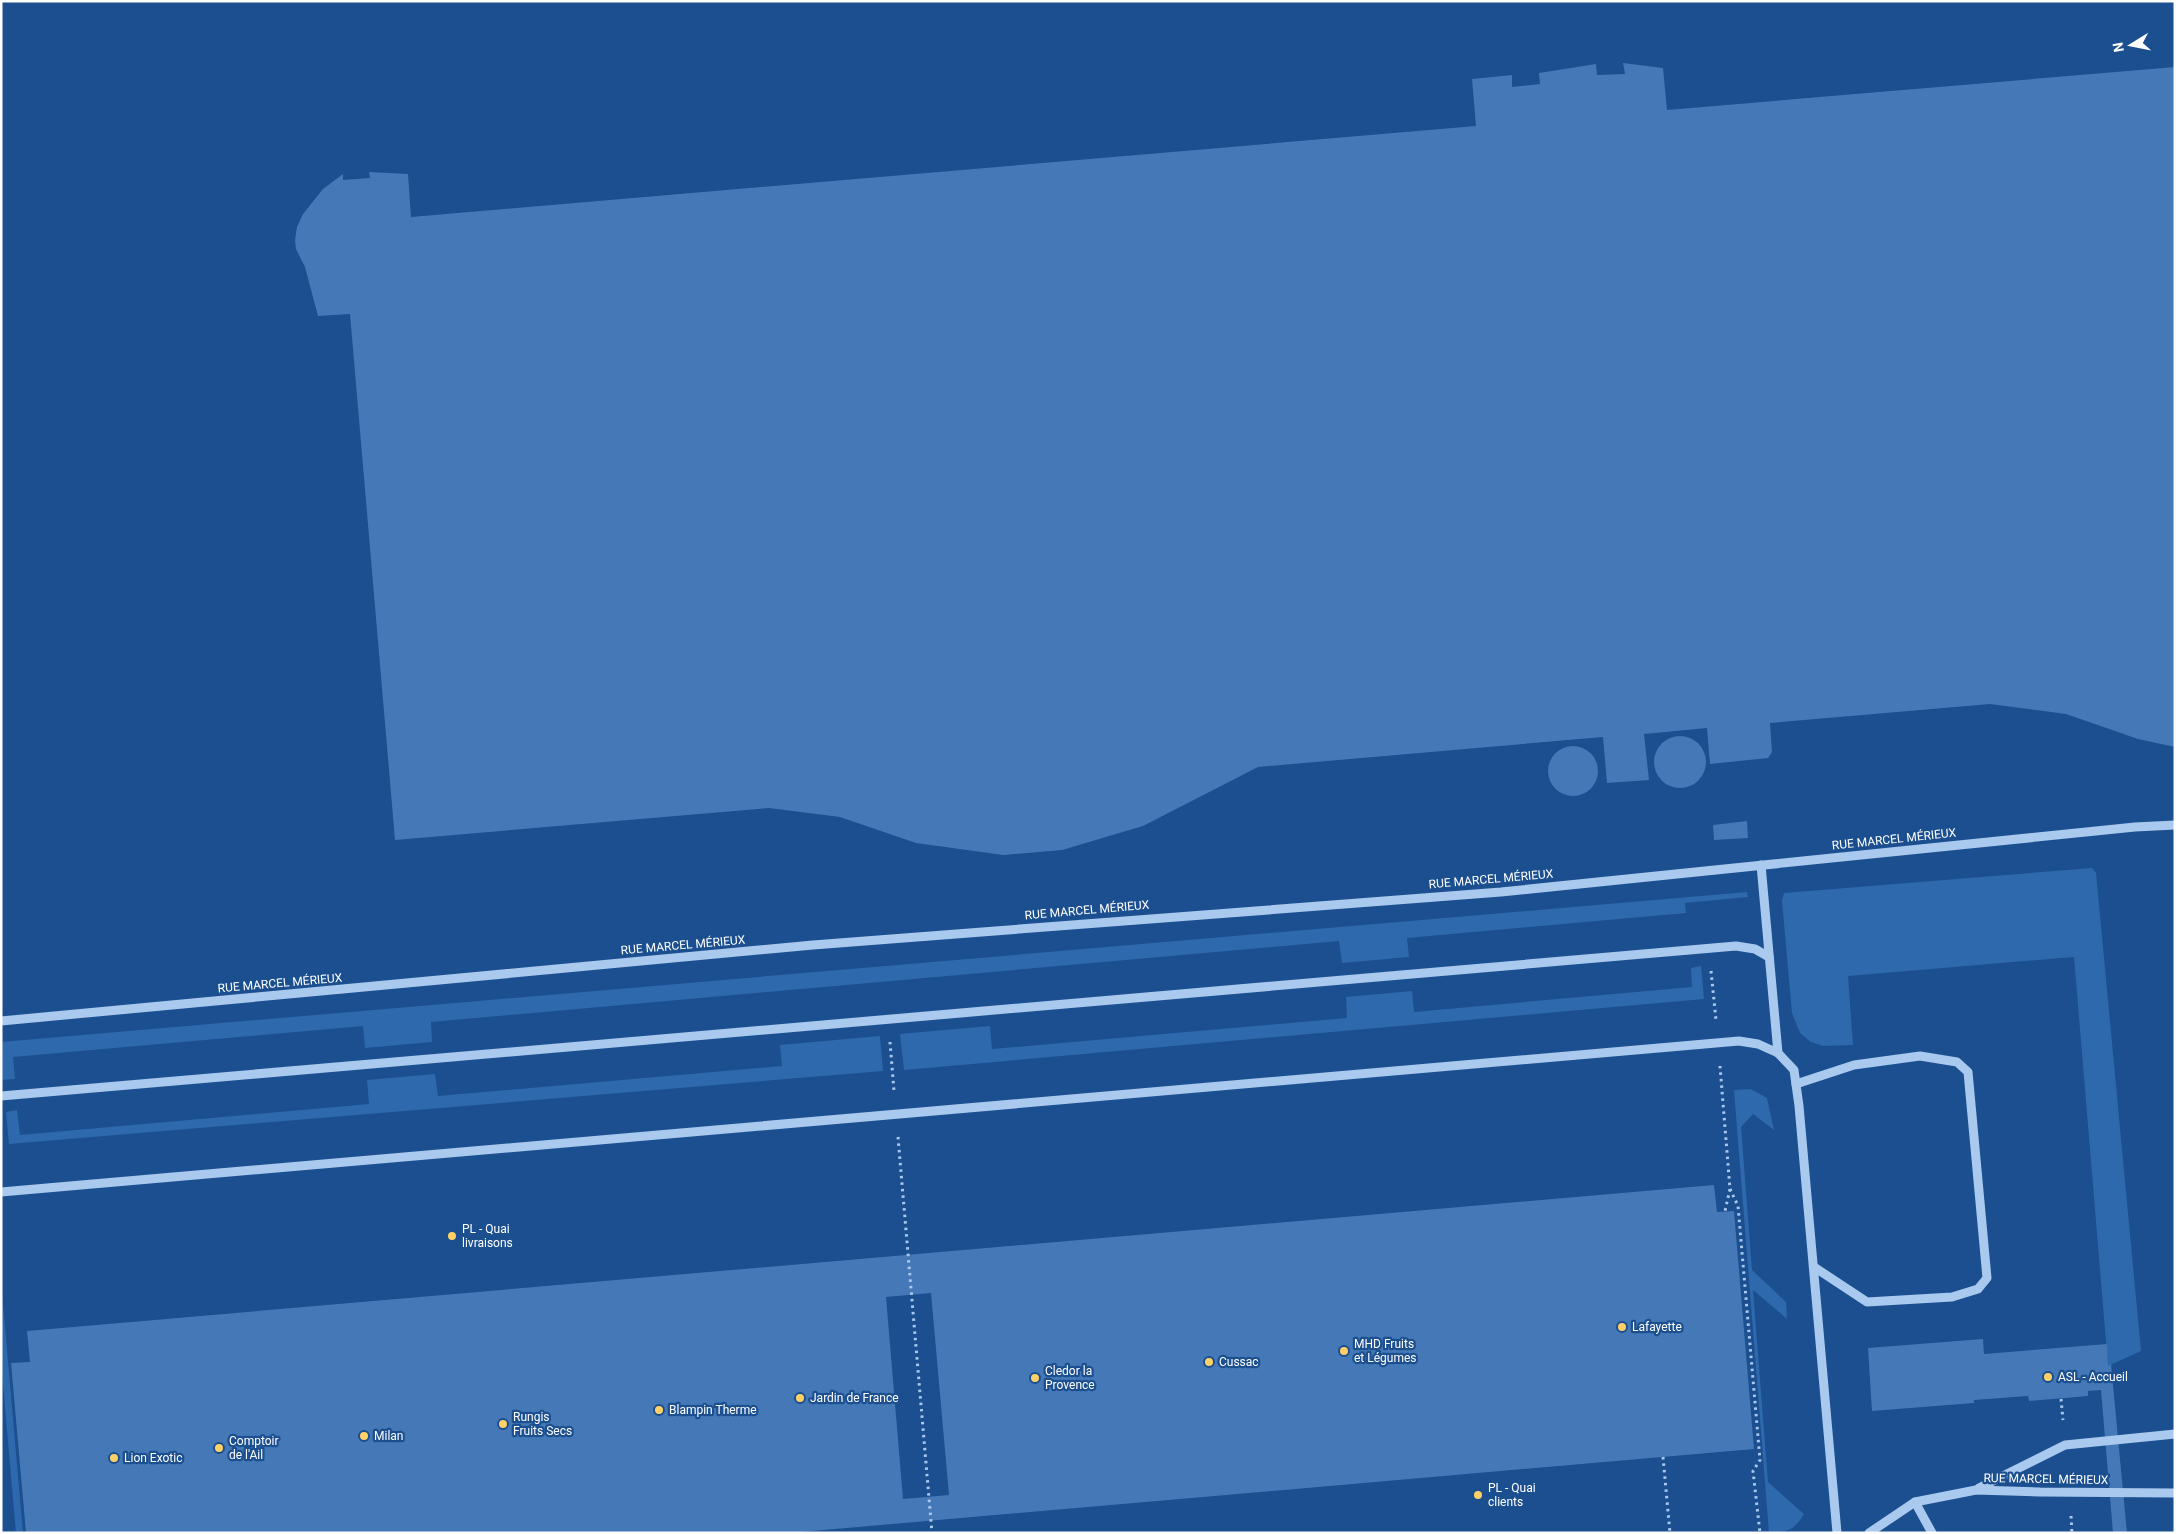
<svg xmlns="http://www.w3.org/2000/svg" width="2176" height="1534" font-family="Roboto,sans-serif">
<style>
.green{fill:#2e69ad}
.building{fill:#4478b7;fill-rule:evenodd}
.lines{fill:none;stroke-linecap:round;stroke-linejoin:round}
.path{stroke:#a9c9ee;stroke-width:3;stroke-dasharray:2.5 4;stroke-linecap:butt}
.minor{stroke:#a9c9ee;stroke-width:9}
.poi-dot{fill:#ffd166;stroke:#1b4f8f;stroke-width:2}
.labels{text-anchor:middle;stroke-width:4.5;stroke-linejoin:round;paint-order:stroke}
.street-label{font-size:12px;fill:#fff;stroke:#1b4f8f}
.poi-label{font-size:12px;fill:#fff;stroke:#1b4f8f;text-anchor:start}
</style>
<rect width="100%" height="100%" fill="#1b4f8f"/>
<!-- green -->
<g class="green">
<path d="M 2092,868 L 2096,873 L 2141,1351 L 2108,1366 L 2074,957 L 1848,976 L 1853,1045 L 1823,1046 L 1811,1042 L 1800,1033 L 1792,1013 L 1782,901 L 1784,893 Z"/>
<path d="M 1747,892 L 1748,897 L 1685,903 L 1686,913 L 1407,938 L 1409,957 L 1342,963 L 1339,941 L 431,1022 L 432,1042 L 365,1048 L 363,1026 L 13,1057 L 15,1079 L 1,1080 L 1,1042 Z"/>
<path d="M 1701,966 L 1704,999 L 904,1070 L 900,1034 L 990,1026 L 992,1049 L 1347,1018 L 1346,997 L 1412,991 L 1414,1012 L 1692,987 L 1691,968 Z"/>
<path d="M 880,1036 L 883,1071 L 9,1144 L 6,1112 L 17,1110 L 20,1135 L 369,1104 L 367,1080 L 435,1074 L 438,1096 L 782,1066 L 780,1045 Z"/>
<path d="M 1751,1089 L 1767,1098 L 1774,1130 L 1753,1114 L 1741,1127 L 1752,1270 L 1786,1302 L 1787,1319 L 1753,1290 L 1768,1482 L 1804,1514 C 1794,1530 1790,1531 1771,1533 L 1769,1533 L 1734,1090 Z"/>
<path d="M 1,1281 L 23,1533 L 16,1533 L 1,1361 Z"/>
</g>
<!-- building -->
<g class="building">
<path d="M 1623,63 L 1663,68 L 1667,110 L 2175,67 L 2175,747 L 2138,739 L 2066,714 L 1990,704 L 1770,723 L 1772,752 L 1768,758 L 1710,764 L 1707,728 L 1644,734 L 1649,780 L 1607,783 L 1603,737 L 1258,767 L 1143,826 L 1062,850 L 1003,855 L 916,843 L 840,817 L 769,808 L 395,840 L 350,314 L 318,316 L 305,267 L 296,249 L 295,240 L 297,227 L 303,214 L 323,189 L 343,174 L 343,180 L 370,178 L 369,172 L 408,174 L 411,217 L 1476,126 L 1472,79 L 1512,75 L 1512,87 L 1540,84 L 1539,73 L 1596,64 L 1597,75 L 1625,74 Z"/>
<circle cx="1680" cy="762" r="26"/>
<circle cx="1573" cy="771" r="25"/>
<path d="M 1747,821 L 1748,838 L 1714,840 L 1713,825 Z"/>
<path d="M 1714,1185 L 1717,1212 L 1734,1211 L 1754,1449 L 789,1533 L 26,1533 L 11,1363 L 30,1362 L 27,1331 ZM 931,1293 L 949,1495 L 903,1499 L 886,1297 Z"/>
<path d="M 1983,1339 L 1984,1354 L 2107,1344 L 2108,1366 L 2111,1364 L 2127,1533 L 2113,1533 L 2101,1390 L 2088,1391 L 2088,1396 L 2029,1401 L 2028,1396 L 1974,1400 L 1974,1403 L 1872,1411 L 1868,1348 Z"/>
</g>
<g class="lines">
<!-- path -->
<g class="path">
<path d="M 1711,971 L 1716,1020"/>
<path d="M 890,1042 L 894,1091"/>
<path d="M 1720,1066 L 1730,1189 L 1725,1211"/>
<path d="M 898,1137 L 932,1533"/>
<path d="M 1730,1189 L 1738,1206 L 1760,1460 L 1753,1471 L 1760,1533"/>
<path d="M 2061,1399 L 2063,1420"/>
<path d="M 1663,1457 L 1670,1533"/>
<path d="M 2071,1516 L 2072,1533"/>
</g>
<!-- minor -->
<g class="minor">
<path d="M 1761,865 L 1778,1053"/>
<path d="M 1,1021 L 813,945 L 1501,892 L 2135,827 L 2175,825"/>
<path d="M 1796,1084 L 1854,1065 L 1920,1056 L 1957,1062 L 1968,1072 L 1987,1278 L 1978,1289 L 1952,1297 L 1867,1302 L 1814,1267"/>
<path d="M 1,1096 L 1736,946 L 1755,949 L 1769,957"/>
<path d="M 1,1192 L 1739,1041 L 1758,1044 L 1778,1053 L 1794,1070 L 1799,1106 L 1837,1533"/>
<path d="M 1979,1488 L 2065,1445 L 2175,1434"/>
<path d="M 1915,1502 L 1932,1533"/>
<path d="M 1869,1533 L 1915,1502 L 1976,1490 L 2040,1492 L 2175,1493"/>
</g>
</g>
<!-- markers -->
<g class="poi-dot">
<circle cx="452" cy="1236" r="5"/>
<circle cx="1622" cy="1327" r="5"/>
<circle cx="1344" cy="1351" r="5"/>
<circle cx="1209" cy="1362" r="5"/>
<circle cx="2048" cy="1377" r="5"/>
<circle cx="1035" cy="1378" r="5"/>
<circle cx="800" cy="1398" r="5"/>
<circle cx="659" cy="1410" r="5"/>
<circle cx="503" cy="1424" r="5"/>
<circle cx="364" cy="1436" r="5"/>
<circle cx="219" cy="1448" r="5"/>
<circle cx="114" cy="1458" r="5"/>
<circle cx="1478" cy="1495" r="5"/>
</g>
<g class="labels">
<!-- street labels -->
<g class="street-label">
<text transform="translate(1894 839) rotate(-6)" y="4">RUE MARCEL MÉRIEUX</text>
<text transform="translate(1491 879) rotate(-5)" y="4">RUE MARCEL MÉRIEUX</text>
<text transform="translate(1087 910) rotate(-5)" y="4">RUE MARCEL MÉRIEUX</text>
<text transform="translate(683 945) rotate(-5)" y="4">RUE MARCEL MÉRIEUX</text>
<text transform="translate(280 983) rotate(-5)" y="4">RUE MARCEL MÉRIEUX</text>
<text transform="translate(2046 1479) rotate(1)" y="4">RUE MARCEL MÉRIEUX</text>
</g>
<!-- poi labels -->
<g class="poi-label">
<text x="462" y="1233">PL - Quai<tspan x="462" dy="14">livraisons</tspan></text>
<text x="1632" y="1331">Lafayette</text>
<text x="1354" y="1348">MHD Fruits<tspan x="1354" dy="14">et Légumes</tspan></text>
<text x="1219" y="1366">Cussac</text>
<text x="1045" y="1375">Cledor la<tspan x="1045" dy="14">Provence</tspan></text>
<text x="2058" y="1381">ASL - Accueil</text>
<text x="810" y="1402">Jardin de France</text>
<text x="669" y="1414">Blampin Therme</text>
<text x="513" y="1421">Rungis<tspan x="513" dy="14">Fruits Secs</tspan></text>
<text x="374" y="1440">Milan</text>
<text x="229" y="1445">Comptoir<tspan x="229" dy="14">de l'Ail</tspan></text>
<text x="124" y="1462">Lion Exotic</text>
<text x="1488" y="1492">PL - Quai<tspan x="1488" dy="14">clients</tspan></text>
</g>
</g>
<!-- border -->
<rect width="2176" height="1534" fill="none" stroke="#ffffff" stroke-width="5"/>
<!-- north arrow -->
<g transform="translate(2131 45) rotate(260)" stroke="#1b4f8f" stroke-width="4" paint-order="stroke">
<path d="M0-4L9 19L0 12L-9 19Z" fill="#ffffff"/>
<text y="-8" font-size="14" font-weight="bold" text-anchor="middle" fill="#ffffff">N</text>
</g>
</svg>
